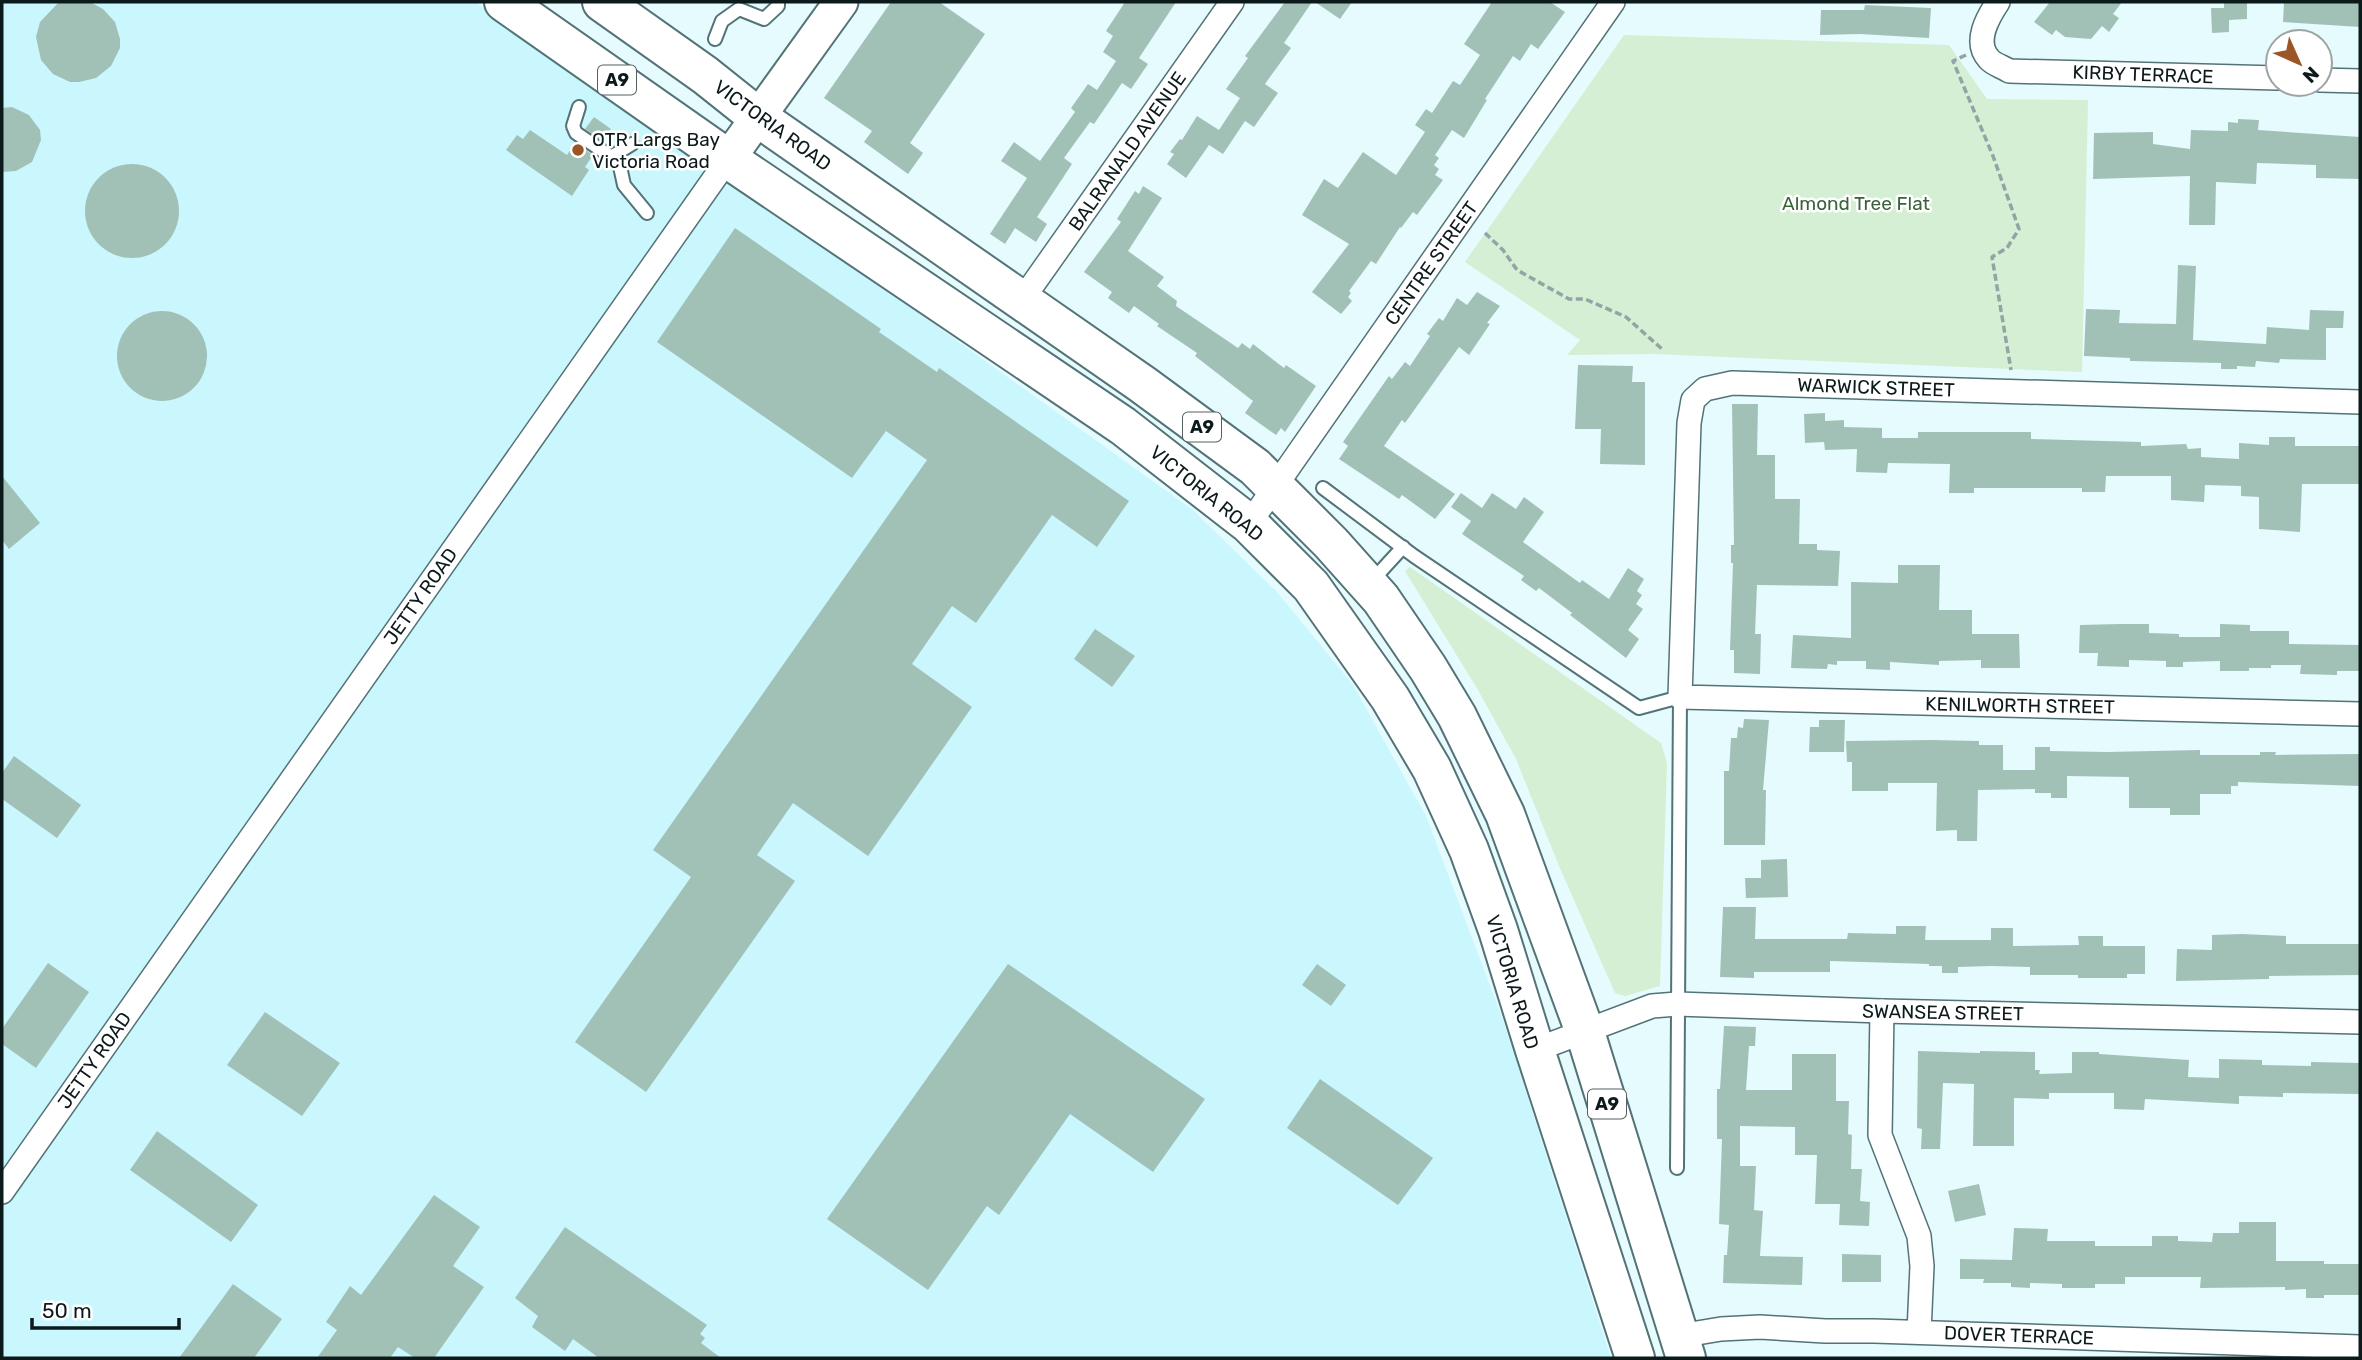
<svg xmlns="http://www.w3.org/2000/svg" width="2362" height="1360" font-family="Rubik,sans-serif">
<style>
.built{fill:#caf7fd}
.green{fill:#d4efd3}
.building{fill:#a1c1b7}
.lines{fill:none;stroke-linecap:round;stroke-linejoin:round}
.lane-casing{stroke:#537377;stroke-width:16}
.street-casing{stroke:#537377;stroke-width:26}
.secondary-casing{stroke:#537377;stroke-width:37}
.highway-casing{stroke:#537377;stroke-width:42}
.path{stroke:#92a4a6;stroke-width:3.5;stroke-dasharray:7 3.5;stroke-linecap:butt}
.lane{stroke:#fff;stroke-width:12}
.street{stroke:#fff;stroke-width:23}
.secondary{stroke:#fff;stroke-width:33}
.highway{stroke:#fff;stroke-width:38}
.poi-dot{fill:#9a5627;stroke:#fff;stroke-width:2.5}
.labels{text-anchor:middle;stroke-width:5;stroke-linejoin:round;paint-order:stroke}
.shield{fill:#fff;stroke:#565f5f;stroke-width:2}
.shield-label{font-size:18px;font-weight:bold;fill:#0d1a1b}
.street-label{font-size:19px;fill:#0d1a1b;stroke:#fff}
.poi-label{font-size:19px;fill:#0d1a1b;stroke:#fff;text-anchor:start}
.park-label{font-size:19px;fill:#396339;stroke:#fff}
</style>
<rect width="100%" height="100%" fill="#e6fbfd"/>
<!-- built -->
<path class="built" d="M 2,2 L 475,2 L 758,198 L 1193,510 L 1278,593 L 1353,685 L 1426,816 L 1503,1020 L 1611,1358 L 2,1358 Z"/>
<!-- green -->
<g class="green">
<path d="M 1624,35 L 1949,45 L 1987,99 L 2088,100 L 2082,372 L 1655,354 L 1567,355 L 1580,340 L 1465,262 Z"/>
<path d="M 1410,567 L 1661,743 L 1667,763 L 1660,986 L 1625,996 L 1615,993 L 1559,866 L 1516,759 L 1478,690 L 1405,571 Z"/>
</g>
<!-- building -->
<g class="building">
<path d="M 59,2 L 90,2 L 103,9 L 115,22 L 120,39 L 120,48 L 111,66 L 96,78 L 79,82 L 70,82 L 53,74 L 41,60 L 36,37 L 40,22 Z"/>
<path d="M 891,2 L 939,2 L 985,34 L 910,143 L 923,153 L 908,174 L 864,142 L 872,131 L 824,98 Z"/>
<path d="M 1125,2 L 1176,2 L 1139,58 L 1148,64 L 1131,89 L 1122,83 L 1094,124 L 1090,122 L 1064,158 L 1072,164 L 1037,217 L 1047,224 L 1036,242 L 1015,228 L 1005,244 L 990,234 L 1027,178 L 1001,161 L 1014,142 L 1040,161 L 1075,112 L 1071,108 L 1088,84 L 1097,90 L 1116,61 L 1103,52 L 1113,36 L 1106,31 Z"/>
<path d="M 1285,2 L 1312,2 L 1284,43 L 1291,48 L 1265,84 L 1278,93 L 1254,127 L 1245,121 L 1223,154 L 1209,145 L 1186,178 L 1167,164 L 1174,154 L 1170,152 L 1180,139 L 1182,140 L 1197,116 L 1219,130 L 1240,98 L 1226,89 L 1248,58 L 1245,56 Z"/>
<path d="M 1315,2 L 1352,2 L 1340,19 Z"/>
<path d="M 1492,2 L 1550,2 L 1565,12 L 1538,49 L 1531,44 L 1520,61 L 1513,56 L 1485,99 L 1487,100 L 1464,138 L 1452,130 L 1435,155 L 1439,158 L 1434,165 L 1439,169 L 1435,175 L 1443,180 L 1417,215 L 1413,212 L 1401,228 L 1400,227 L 1376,264 L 1371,261 L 1349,291 L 1351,293 L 1348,297 L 1352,301 L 1341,314 L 1312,292 L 1349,244 L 1302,215 L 1324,179 L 1338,188 L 1363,152 L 1396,175 L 1425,132 L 1415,125 L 1426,109 L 1432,113 L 1453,81 L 1460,85 L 1480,55 L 1464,44 Z"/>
<path d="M 2050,2 L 2122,2 L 2113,14 L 2119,18 L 2109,32 L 2102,26 L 2091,39 L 2065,37 L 2056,30 L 2052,35 L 2034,22 Z"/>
<path d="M 2224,2 L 2247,2 L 2247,19 L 2229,20 L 2229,32 L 2212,33 L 2211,8 L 2224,8 Z"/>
<path d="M 2284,2 L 2360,2 L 2360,27 L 2283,22 Z"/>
<path d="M 1865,5 L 1931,8 L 1929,38 L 1860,34 L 1820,35 L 1821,10 L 1864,10 Z"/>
<path d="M 12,107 L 29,115 L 40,130 L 41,140 L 32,162 L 16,171 L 2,172 L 2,108 Z"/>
<path d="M 594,117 L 611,129 L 603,141 L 585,129 Z"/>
<path d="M 2238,119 L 2259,120 L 2258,130 L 2360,137 L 2360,179 L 2316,178 L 2316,165 L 2257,163 L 2256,184 L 2216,182 L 2215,225 L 2189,225 L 2190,176 L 2093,179 L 2094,133 L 2153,132 L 2153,144 L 2190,149 L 2191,130 L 2228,131 L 2228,122 L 2238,123 Z"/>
<path d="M 530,130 L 567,155 L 575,143 L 593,155 L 585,167 L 589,170 L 572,196 L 506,150 L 517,135 L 523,139 Z"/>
<circle cx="132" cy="211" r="47"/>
<path d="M 1143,186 L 1162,198 L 1128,251 L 1164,277 L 1157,286 L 1177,301 L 1176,306 L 1238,348 L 1242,343 L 1250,349 L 1253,344 L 1284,368 L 1286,365 L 1316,386 L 1285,432 L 1281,428 L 1276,435 L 1245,413 L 1253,401 L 1195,356 L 1197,353 L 1157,326 L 1159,324 L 1134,306 L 1129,313 L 1108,298 L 1112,292 L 1084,272 L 1121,222 L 1117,219 L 1135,191 L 1139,194 Z"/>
<path d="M 735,228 L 881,329 L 879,332 L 937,372 L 939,368 L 1129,501 L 1097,547 L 1052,515 L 976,623 L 952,606 L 912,664 L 972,707 L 868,856 L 793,803 L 757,855 L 795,881 L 646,1092 L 575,1042 L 691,877 L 653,850 L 927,460 L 886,431 L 852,478 L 657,342 Z"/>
<path d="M 2178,265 L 2196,266 L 2193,340 L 2266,344 L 2267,327 L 2309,330 L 2310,310 L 2344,311 L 2343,328 L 2326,328 L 2326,360 L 2280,359 L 2279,363 L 2256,361 L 2255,367 L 2237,366 L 2237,369 L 2221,369 L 2221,363 L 2130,361 L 2130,358 L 2084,356 L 2086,309 L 2120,310 L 2119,323 L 2176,324 Z"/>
<path d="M 1477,292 L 1500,306 L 1487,323 L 1490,324 L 1469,355 L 1459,347 L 1405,423 L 1402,420 L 1384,446 L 1455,494 L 1435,519 L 1402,495 L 1399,499 L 1339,459 L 1348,446 L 1343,442 L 1389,376 L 1392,379 L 1405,362 L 1410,366 L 1430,336 L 1427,334 L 1439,318 L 1443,321 L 1457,298 L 1467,305 Z"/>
<circle cx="162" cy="356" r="45"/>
<path d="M 1578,365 L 1633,366 L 1632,382 L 1645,382 L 1645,465 L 1600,464 L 1601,429 L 1575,429 Z"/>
<path d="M 1732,404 L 1758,404 L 1757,455 L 1775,455 L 1775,499 L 1800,499 L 1799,544 L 1817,544 L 1817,550 L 1840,551 L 1838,586 L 1757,585 L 1755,634 L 1761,634 L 1760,674 L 1734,673 L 1734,650 L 1730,650 L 1733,563 L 1731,563 L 1731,545 L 1734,545 Z"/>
<path d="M 1825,413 L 1825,421 L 1844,420 L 1844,427 L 1882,428 L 1882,438 L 1918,438 L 1918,432 L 2031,432 L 2031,439 L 2141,442 L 2141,446 L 2186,444 L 2188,449 L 2201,448 L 2201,457 L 2239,459 L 2239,443 L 2269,445 L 2269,437 L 2295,437 L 2295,446 L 2360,446 L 2360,484 L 2302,484 L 2300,532 L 2259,529 L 2259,497 L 2241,496 L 2241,486 L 2205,485 L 2204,502 L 2171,500 L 2171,476 L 2106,476 L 2105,492 L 2082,492 L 2082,488 L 1974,488 L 1974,493 L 1949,493 L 1950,464 L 1888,463 L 1887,473 L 1856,472 L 1857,449 L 1825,450 L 1824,442 L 1805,443 L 1804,414 Z"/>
<path d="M 2,476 L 40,523 L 9,549 L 2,540 Z"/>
<path d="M 1461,493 L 1482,508 L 1492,493 L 1516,509 L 1524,497 L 1544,512 L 1523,542 L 1580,583 L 1582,580 L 1609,599 L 1628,568 L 1644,579 L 1637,591 L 1642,595 L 1636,604 L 1643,609 L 1628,630 L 1639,639 L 1626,658 L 1570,615 L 1572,613 L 1539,588 L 1536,591 L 1521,580 L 1524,576 L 1462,534 L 1471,521 L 1451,507 Z"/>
<path d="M 1898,565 L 1940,565 L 1939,610 L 1972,610 L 1972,634 L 2019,634 L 2020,668 L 1981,668 L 1981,660 L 1939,661 L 1939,665 L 1890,662 L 1890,670 L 1866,669 L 1866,661 L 1837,661 L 1837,665 L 1828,664 L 1827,669 L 1791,668 L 1793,635 L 1851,638 L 1851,582 L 1898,583 Z"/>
<path d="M 2120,624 L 2149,624 L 2149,633 L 2179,634 L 2179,637 L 2220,637 L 2220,624 L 2250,625 L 2250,631 L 2289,631 L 2289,644 L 2360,645 L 2360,671 L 2337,671 L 2337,675 L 2300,674 L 2301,665 L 2271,665 L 2271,668 L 2249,668 L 2249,671 L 2220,671 L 2220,661 L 2183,662 L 2183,667 L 2166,667 L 2166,661 L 2129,660 L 2129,667 L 2097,666 L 2098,653 L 2079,653 L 2080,625 Z"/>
<path d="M 1095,629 L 1135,656 L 1112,687 L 1074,659 Z"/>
<path d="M 1744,719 L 1769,720 L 1763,790 L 1766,790 L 1765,845 L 1724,845 L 1724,771 L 1729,771 L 1731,738 L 1737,738 L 1738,727 L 1743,728 Z"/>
<path d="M 1819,720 L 1845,720 L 1844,752 L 1809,752 L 1810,727 L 1819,727 Z"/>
<path d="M 1932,740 L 1979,741 L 1979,745 L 2003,745 L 2003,770 L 2035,770 L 2035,747 L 2050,747 L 2050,751 L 2107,752 L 2200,750 L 2200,755 L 2260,755 L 2260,752 L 2276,752 L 2275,755 L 2360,754 L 2360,786 L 2238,782 L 2238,786 L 2231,786 L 2231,794 L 2200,794 L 2200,815 L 2170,815 L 2170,808 L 2129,808 L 2129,777 L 2067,776 L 2067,798 L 2051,798 L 2051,793 L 2035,793 L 2035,789 L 1978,790 L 1977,841 L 1957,841 L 1957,830 L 1936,831 L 1937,783 L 1888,783 L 1888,791 L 1852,791 L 1852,762 L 1847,762 L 1846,741 Z"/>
<path d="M 14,756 L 81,805 L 57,838 L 2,799 L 2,773 Z"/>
<path d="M 1787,859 L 1788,897 L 1746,898 L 1745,878 L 1761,878 L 1761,860 Z"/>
<path d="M 1723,907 L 1756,907 L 1755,939 L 1847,939 L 1848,933 L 1896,934 L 1896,926 L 1926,926 L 1925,940 L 1991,940 L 1991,928 L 2013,928 L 2013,946 L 2079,945 L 2078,936 L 2103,936 L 2103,946 L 2145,946 L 2145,974 L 2127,974 L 2127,978 L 2078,978 L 2078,975 L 2030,975 L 2030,967 L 1991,966 L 1958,967 L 1958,973 L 1942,973 L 1942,966 L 1929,966 L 1929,964 L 1830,961 L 1830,972 L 1754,972 L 1754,978 L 1720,977 Z"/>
<path d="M 2242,934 L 2286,936 L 2286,944 L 2360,944 L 2360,975 L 2269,976 L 2269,979 L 2176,981 L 2177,949 L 2212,950 L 2212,935 Z"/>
<path d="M 48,963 L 89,992 L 36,1068 L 2,1044 L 2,1029 Z"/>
<path d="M 1008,964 L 1205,1099 L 1153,1172 L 1070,1114 L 999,1215 L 987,1206 L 928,1290 L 827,1219 Z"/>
<path d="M 1317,964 L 1346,985 L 1331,1006 L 1302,985 Z"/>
<path d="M 265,1012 L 340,1063 L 302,1116 L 227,1065 Z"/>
<path d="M 1724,1026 L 1756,1027 L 1755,1046 L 1749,1046 L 1746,1090 L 1792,1090 L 1792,1054 L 1836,1054 L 1836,1101 L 1849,1101 L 1848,1134 L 1852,1135 L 1851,1169 L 1862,1169 L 1860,1201 L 1870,1202 L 1869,1226 L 1839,1225 L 1840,1204 L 1815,1204 L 1817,1155 L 1795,1155 L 1795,1127 L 1740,1126 L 1740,1166 L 1756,1166 L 1754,1210 L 1763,1211 L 1760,1256 L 1803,1257 L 1802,1285 L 1723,1283 L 1724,1255 L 1727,1255 L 1729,1225 L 1719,1224 L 1722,1139 L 1717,1139 L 1717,1089 L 1720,1089 Z"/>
<path d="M 1918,1051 L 1980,1053 L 1980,1051 L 2035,1052 L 2035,1070 L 2040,1070 L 2039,1074 L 2072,1073 L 2072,1052 L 2099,1052 L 2099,1054 L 2189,1060 L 2188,1077 L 2219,1078 L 2219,1059 L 2262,1060 L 2262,1065 L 2311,1066 L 2311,1062 L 2360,1063 L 2360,1094 L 2283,1093 L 2283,1097 L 2239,1096 L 2239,1104 L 2145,1099 L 2144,1110 L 2114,1109 L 2114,1093 L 2049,1093 L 2049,1099 L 2014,1098 L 2014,1146 L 1973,1146 L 1974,1084 L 1943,1083 L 1940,1149 L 1921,1149 L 1922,1129 L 1917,1128 Z"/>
<path d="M 1320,1079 L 1433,1158 L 1398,1205 L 1287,1128 Z"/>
<path d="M 157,1131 L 258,1205 L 231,1242 L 130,1170 Z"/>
<path d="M 1979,1184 L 1986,1215 L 1955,1222 L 1948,1191 Z"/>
<path d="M 434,1195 L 480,1227 L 453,1266 L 484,1287 L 434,1358 L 415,1358 L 398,1347 L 390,1358 L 317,1358 L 337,1330 L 326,1322 L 350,1286 L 361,1295 Z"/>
<path d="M 2239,1222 L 2276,1222 L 2276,1261 L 2324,1261 L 2324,1264 L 2360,1264 L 2359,1295 L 2324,1295 L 2324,1298 L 2306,1298 L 2306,1289 L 2285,1290 L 2285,1287 L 2200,1288 L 2201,1277 L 2125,1277 L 2125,1284 L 2095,1284 L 2095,1288 L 2062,1288 L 2062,1284 L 2030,1283 L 2030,1288 L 2011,1287 L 2011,1283 L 1983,1283 L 1984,1279 L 1960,1279 L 1960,1259 L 2012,1260 L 2014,1228 L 2048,1229 L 2047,1241 L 2095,1241 L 2095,1246 L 2152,1246 L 2152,1236 L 2178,1236 L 2178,1241 L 2212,1242 L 2213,1233 L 2239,1233 Z"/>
<path d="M 565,1227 L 707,1325 L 700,1334 L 705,1338 L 701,1343 L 721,1358 L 599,1358 L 573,1339 L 565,1351 L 532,1327 L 538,1316 L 515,1298 Z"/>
<path d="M 1842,1254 L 1881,1255 L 1881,1282 L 1842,1282 Z"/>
<path d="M 233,1284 L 282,1319 L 254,1358 L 179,1358 Z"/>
</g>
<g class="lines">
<!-- lane casing -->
<g class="lane-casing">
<g id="lane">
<path d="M 715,39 L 722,21 L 739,9 L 764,19 L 778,6 L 778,2"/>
<path d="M 579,107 L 573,126 L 576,133 L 619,162 L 624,185 L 647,213"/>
<path d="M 611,157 L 632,144"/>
<path d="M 1323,488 L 1414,556 L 1639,708 L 1680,697 L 1677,1168"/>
<path d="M 1370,583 L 1403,547"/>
</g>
</g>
<!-- street casing -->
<g class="street-casing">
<g id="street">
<path d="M 1998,2 C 1988,17 1973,42 1989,59 C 1993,64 2003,67 2009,71 L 2278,78"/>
<path d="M 2320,80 L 2360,81"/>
<path d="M 1022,300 L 1232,2"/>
<path d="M 2360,402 L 1732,383 L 1705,389 L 1693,400 L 1689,423 L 1680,697 L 2360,714"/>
<path d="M 1249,524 L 1613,2"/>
<path d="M 1882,1011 L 1880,1135 L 1919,1236 L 1922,1266 L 1919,1332"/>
<path d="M 1535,1050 L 1652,1006 L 1677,1004 L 1882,1011 L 2360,1022"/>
<path d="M 2,1192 L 728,159"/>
<path d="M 1679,1336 L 1721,1329 L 1760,1327 L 1825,1331 L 1874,1331 L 2360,1347"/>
</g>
</g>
<!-- secondary casing -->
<g class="secondary-casing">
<path id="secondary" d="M 728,159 L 841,2"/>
</g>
<!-- highway casing -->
<g class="highway-casing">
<g id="highway">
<path d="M 504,2 L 728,159 L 1123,426 L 1249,524 L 1311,586 L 1390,698 L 1432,769 L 1469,850 L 1498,930 L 1535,1050 L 1635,1358"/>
<path d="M 602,2 L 705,75 L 759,118 L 1142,384 L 1255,467 L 1331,543 L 1381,599 L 1428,668 L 1457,716 L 1505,814 L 1585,1032 L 1686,1358"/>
</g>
</g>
<!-- path -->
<g class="path">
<path d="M 1966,55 L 1953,61 L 1993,156 L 2019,229 L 2007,248 L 1992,257 L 2011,370"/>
<path d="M 1485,233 L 1503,250 L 1517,270 L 1569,299 L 1585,299 L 1626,317 L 1662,349"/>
</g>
<!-- lane -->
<use href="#lane" class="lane"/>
<!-- street -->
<use href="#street" class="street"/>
<!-- secondary -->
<use href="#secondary" class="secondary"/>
<!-- highway -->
<use href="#highway" class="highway"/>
</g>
<!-- markers -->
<circle class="poi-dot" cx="578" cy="150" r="7"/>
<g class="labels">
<!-- shield labels -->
<g class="shield">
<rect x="598" y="65.5" width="38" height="29" rx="5"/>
<rect x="1183" y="412.5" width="38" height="29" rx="5"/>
<rect x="1588" y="1089.5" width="38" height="29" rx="5"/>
</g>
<g class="shield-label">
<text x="617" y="86">A9</text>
<text x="1202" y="433">A9</text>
<text x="1607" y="1110">A9</text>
</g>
<!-- street labels -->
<g class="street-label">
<text transform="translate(2143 74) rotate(2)" y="7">KIRBY TERRACE</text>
<text transform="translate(773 125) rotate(36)" y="7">VICTORIA ROAD</text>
<text transform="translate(1127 151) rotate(-55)" y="7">BALRANALD AVENUE</text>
<text transform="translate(1431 263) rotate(-55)" y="7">CENTRE STREET</text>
<text transform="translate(1876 387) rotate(2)" y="7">WARWICK STREET</text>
<text transform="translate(1207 493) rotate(39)" y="7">VICTORIA ROAD</text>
<text transform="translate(420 596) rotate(-55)" y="7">JETTY ROAD</text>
<text transform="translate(2020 705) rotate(1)" y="7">KENILWORTH STREET</text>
<text transform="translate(1513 982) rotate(73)" y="7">VICTORIA ROAD</text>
<text transform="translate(1943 1012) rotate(1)" y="7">SWANSEA STREET</text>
<text transform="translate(94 1060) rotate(-55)" y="7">JETTY ROAD</text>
<text transform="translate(2019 1335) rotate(2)" y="7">DOVER TERRACE</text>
</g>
<!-- poi labels -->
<g class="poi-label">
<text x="592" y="146">OTR Largs Bay<tspan x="592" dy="22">Victoria Road</tspan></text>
</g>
<!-- park labels -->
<g class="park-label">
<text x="1856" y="210">Almond Tree Flat</text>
</g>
</g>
<!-- border -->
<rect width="2362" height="1360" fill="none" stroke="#0d1a1b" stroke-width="7"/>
<!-- north arrow -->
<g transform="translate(2299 63) rotate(135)"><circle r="33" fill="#ffffff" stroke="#9ea3a4" stroke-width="2"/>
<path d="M0-5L12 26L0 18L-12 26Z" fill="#9a5627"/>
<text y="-10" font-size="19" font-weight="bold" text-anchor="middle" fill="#0d1a1b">N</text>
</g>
<!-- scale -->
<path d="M32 1318v10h147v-10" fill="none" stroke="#0d1a1b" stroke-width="3.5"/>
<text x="42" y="1318" font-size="21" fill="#0d1a1b" stroke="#ffffff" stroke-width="5" paint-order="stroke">50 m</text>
</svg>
